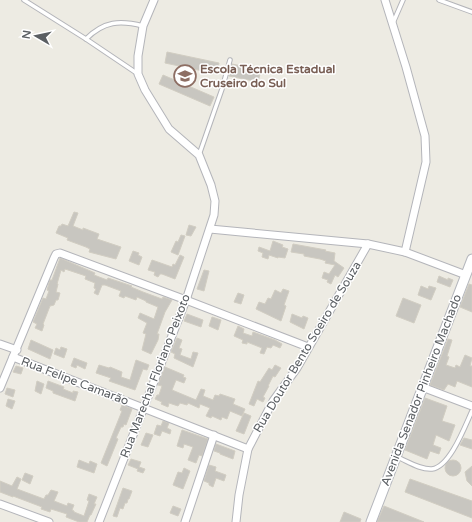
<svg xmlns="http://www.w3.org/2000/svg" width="472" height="522" font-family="'Varela Round',sans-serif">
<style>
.building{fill:#c8c6c0;stroke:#d1cdc2}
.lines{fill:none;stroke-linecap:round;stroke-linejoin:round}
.lane-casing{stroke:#b4b5ba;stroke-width:5.5}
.street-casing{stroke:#b4b5ba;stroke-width:9}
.secondary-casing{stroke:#b5b7bd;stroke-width:11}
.lane{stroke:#fff;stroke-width:3.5}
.street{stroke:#fff;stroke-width:7}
.secondary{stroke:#fff;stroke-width:9}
.labels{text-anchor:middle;stroke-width:3;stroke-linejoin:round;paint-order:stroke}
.education-label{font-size:12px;font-weight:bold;fill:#785e54;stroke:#fff;text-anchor:start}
.street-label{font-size:12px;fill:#5b5f63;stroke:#fff}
</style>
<rect width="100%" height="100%" fill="#edebe3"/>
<!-- building -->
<g class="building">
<path d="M 167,52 L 219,63 L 217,74 L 165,63 Z"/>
<path d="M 232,64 L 261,70 L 258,82 L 229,76 Z"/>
<path d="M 163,75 L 214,97 L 210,106 L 159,84 Z"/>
<path d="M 74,212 L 78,213 L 73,226 L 83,230 L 83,228 L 99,234 L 97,239 L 121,247 L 116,259 L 89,252 L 90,249 L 86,247 L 67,240 L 68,238 L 56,233 L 59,226 L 61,226 L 62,224 L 68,226 Z"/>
<path d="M 189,225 L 196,227 L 191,236 L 186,235 Z"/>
<path d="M 181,235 L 185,236 L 178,255 L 171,252 L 176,241 L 178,242 Z"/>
<path d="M 273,241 L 283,245 L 282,247 L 288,249 L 285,258 L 278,257 L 278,258 L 269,255 L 268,259 L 262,257 L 263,253 L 258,251 L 259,247 L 270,251 Z"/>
<path d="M 293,244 L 326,250 L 325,251 L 335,253 L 334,261 L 344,268 L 338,277 L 335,275 L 331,284 L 327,282 L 328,280 L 322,278 L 324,272 L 329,274 L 335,265 L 325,263 L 326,261 L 320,259 L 304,256 L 304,254 L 291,252 Z"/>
<path d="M 133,251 L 139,253 L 138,255 L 142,257 L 139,265 L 129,261 Z"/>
<path d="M 180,255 L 184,257 L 175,279 L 162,274 L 160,274 L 158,277 L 154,275 L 155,272 L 148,270 L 152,260 L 172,267 L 173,264 L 175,265 Z"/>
<path d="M 60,258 L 95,273 L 94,275 L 107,280 L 108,278 L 132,286 L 131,287 L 143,292 L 162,299 L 163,297 L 172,300 L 165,312 L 157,334 L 159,334 L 158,340 L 151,354 L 142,350 L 146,334 L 143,333 L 147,323 L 138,318 L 140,313 L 154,319 L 158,307 L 146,302 L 146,301 L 137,297 L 136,300 L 125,296 L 124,298 L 119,296 L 121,291 L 105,285 L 102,285 L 98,295 L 94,293 L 96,289 L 94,288 L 95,283 L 85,279 L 86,276 L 65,269 L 64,272 L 61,270 L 57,284 L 58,284 L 56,292 L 60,293 L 58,300 L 56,300 L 54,305 L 50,306 L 43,324 L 44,325 L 42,331 L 35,328 L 37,324 L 33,322 L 43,298 L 46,299 L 49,291 L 47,290 L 49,283 L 50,280 L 52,280 Z"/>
<path d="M 204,270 L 209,271 L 204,291 L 197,289 Z"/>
<path d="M 439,276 L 448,280 L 448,278 L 453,280 L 450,287 L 437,282 Z"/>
<path d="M 469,284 L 472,285 L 472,312 L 460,307 Z"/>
<path d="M 421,286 L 428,289 L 429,286 L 436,288 L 431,300 L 418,295 Z"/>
<path d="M 283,289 L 289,291 L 284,305 L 286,306 L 281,321 L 256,309 L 259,302 L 265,304 L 268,298 L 271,299 L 275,290 L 281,293 Z"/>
<path d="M 238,293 L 244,295 L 241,304 L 234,302 Z"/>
<path d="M 403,298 L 421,305 L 414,323 L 396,316 Z"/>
<path d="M 187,314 L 203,320 L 201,327 L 184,321 Z"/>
<path d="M 292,314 L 302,318 L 303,316 L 308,318 L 304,329 L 290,322 Z"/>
<path d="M 212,317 L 221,320 L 218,330 L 209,326 Z"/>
<path d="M 238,326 L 244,329 L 243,333 L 252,336 L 253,332 L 275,340 L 282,344 L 280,348 L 273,345 L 271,348 L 267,347 L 264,354 L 260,353 L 262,348 L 247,342 L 247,344 L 242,343 L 243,340 L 234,336 Z"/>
<path d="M 177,338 L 182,340 L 179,348 L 182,349 L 180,355 L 191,359 L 193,352 L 198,353 L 193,367 L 174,358 L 175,354 L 171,352 Z"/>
<path d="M 448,339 L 452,340 L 447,356 L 449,357 L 446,365 L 455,368 L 456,365 L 460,367 L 465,355 L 472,358 L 470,366 L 472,366 L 472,387 L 457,381 L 455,387 L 448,384 L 444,390 L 430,385 Z"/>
<path d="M 31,340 L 53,350 L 50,359 L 28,349 Z"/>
<path d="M 61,347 L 67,349 L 64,358 L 54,354 L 56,348 L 60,350 Z"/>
<path d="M 74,358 L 87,363 L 85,369 L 77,365 L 76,368 L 71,366 Z"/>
<path d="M 136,360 L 149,365 L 147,370 L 143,369 L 135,390 L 109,381 L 111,378 L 96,373 L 99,365 L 109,368 L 110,367 L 122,372 L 121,377 L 130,380 Z"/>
<path d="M 275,365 L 281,368 L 275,377 L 273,376 L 268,386 L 269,386 L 263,397 L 265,398 L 263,402 L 257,399 L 254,406 L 249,404 L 258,381 L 260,382 L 269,368 L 272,370 Z"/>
<path d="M 16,366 L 23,368 L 21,374 L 13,372 Z"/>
<path d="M 165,367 L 184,375 L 183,377 L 186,378 L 184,383 L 176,380 L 172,390 L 196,400 L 201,389 L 205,390 L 203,396 L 213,400 L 215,395 L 219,396 L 220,394 L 235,399 L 233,404 L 245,409 L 242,416 L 230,411 L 227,419 L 222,417 L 221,420 L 212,416 L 211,418 L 206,416 L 210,408 L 200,404 L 199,408 L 188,403 L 187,405 L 180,403 L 178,406 L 169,403 L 168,407 L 161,404 L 162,402 L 155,399 L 157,395 L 159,395 L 162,386 L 158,385 Z"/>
<path d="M 37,381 L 44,384 L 41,394 L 35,391 Z"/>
<path d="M 48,381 L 64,387 L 63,389 L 73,393 L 73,391 L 78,392 L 75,401 L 53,393 L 53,391 L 46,388 Z"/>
<path d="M 7,388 L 15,390 L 13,397 L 5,394 Z"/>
<path d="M 425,398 L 447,406 L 442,421 L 455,425 L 449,441 L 436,435 L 433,445 L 441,448 L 439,454 L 430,451 L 427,459 L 405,450 Z"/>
<path d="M 8,399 L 15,401 L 12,409 L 6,406 Z"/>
<path d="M 122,405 L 132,409 L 126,425 L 124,424 L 123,427 L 121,427 L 116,438 L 118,439 L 107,466 L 101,463 L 122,411 L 120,410 Z"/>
<path d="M 244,413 L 251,416 L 244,434 L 236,431 Z"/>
<path d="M 163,421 L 169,423 L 167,428 L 171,430 L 170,434 L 162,431 L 160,436 L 154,434 L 157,425 L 161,426 Z"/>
<path d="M 182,430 L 208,439 L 202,456 L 199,455 L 196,463 L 188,460 L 193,447 L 184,444 L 183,448 L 177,446 Z"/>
<path d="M 146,433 L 153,435 L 148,447 L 141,445 Z"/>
<path d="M 464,438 L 472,440 L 472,449 L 460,445 Z"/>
<path d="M 216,444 L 235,451 L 233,459 L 220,454 L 220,453 L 214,451 Z"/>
<path d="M 131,459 L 141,462 L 139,467 L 145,469 L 143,473 L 137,471 L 138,469 L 128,465 Z"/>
<circle cx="453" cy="468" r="8"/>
<path d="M 79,460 L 89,464 L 90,461 L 97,464 L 94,473 L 77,467 Z"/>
<path d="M 209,465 L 216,467 L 215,471 L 226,475 L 224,481 L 216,478 L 213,487 L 209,485 L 209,483 L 204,481 Z"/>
<path d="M 472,466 L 472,486 L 467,481 L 465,472 Z"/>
<path d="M 184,468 L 190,471 L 183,489 L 173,485 L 178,472 L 182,473 Z"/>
<path d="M 25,473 L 33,476 L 30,484 L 22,480 Z"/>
<path d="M 17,477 L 21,479 L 17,489 L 44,499 L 46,495 L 48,495 L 51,490 L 58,492 L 54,501 L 67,506 L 68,503 L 74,505 L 72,510 L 74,511 L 74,512 L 84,516 L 89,501 L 87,500 L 89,494 L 97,497 L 94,504 L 96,504 L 91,515 L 90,515 L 87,522 L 79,522 L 66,517 L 67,514 L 51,509 L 50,512 L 41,509 L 42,507 L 13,496 L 13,497 L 0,492 L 0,481 L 12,486 Z"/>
<path d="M 410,479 L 472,501 L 472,518 L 405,492 Z"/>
<path d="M 123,488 L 132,491 L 129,499 L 128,499 L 127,503 L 125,503 L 123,509 L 120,508 L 117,517 L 113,516 Z"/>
<path d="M 173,506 L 181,509 L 178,516 L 170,513 Z"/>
<path d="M 384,506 L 424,522 L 377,522 Z"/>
<path d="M 344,512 L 361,519 L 360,522 L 340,522 Z"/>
</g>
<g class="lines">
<!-- lane casing -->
<g class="lane-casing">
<g id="lane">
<path d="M 24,0 L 86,39 L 138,74"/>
<path d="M 439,0 L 472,12"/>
<path d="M 393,23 L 403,0"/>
<path d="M 86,39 C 104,21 120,20 143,26"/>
<path d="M 199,155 L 222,89 L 230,60"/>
<path d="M 397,457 C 407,461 420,470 432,469 C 450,467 465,426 472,411"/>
</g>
</g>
<!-- street casing -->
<g class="street-casing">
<g id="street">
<path d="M 385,0 L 406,67 L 425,136 L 426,162 L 405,252"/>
<path d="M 210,229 L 368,244 L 405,252 L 466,275"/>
<path d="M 0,344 L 17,350"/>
<path d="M 13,357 L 248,449"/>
<path d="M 422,387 L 472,406"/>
<path d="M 0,388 L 54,258 L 56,254 L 60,253 L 186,300 L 308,347"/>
<path d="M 0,504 L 49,522"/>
<path d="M 99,522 L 186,300 L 214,215 L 215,201 L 211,185 L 199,155 L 169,129 L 145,90 L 138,74 L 138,56 L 143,26 L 154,0"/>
<path d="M 185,522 L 214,435"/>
<path d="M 236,522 L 239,495 L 248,449 L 273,401 L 297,368 L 368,244"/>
</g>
</g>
<!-- secondary casing -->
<g class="secondary-casing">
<path id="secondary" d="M 371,522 L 472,259"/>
</g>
<!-- lane -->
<use href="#lane" class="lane"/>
<!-- street -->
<use href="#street" class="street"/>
<!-- secondary -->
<use href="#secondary" class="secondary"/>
</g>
<!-- icons -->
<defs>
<g id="university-ring" transform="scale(1.15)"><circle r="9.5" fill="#fff" stroke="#8d6e63" stroke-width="1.5"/><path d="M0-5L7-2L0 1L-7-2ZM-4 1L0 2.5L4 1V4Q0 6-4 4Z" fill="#8d6e63"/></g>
</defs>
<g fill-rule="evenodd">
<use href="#university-ring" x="185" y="76"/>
</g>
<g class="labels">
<!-- education labels -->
<g class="education-label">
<text x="200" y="73">Escola Técnica Estadual<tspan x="200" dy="14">Cruseiro do Sul</tspan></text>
</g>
<!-- street labels -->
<g class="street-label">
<text transform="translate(307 347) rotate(-59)" y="4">Rua Doutor Bento Soeiro de Souza</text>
<text transform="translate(155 376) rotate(-69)" y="4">Rua Marechal Floriano Peixoto</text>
<text transform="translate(75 381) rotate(21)" y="4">Rua Felipe Camarão</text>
<text transform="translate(421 390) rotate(-69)" y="4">Avenida Senador Pinheiro Machado</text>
</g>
</g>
<!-- north arrow -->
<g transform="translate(36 36) rotate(279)" stroke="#ffffff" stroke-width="3" paint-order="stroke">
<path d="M0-3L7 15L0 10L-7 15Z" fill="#5b5f63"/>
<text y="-6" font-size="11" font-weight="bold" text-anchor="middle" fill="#5b5f63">N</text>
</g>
</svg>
